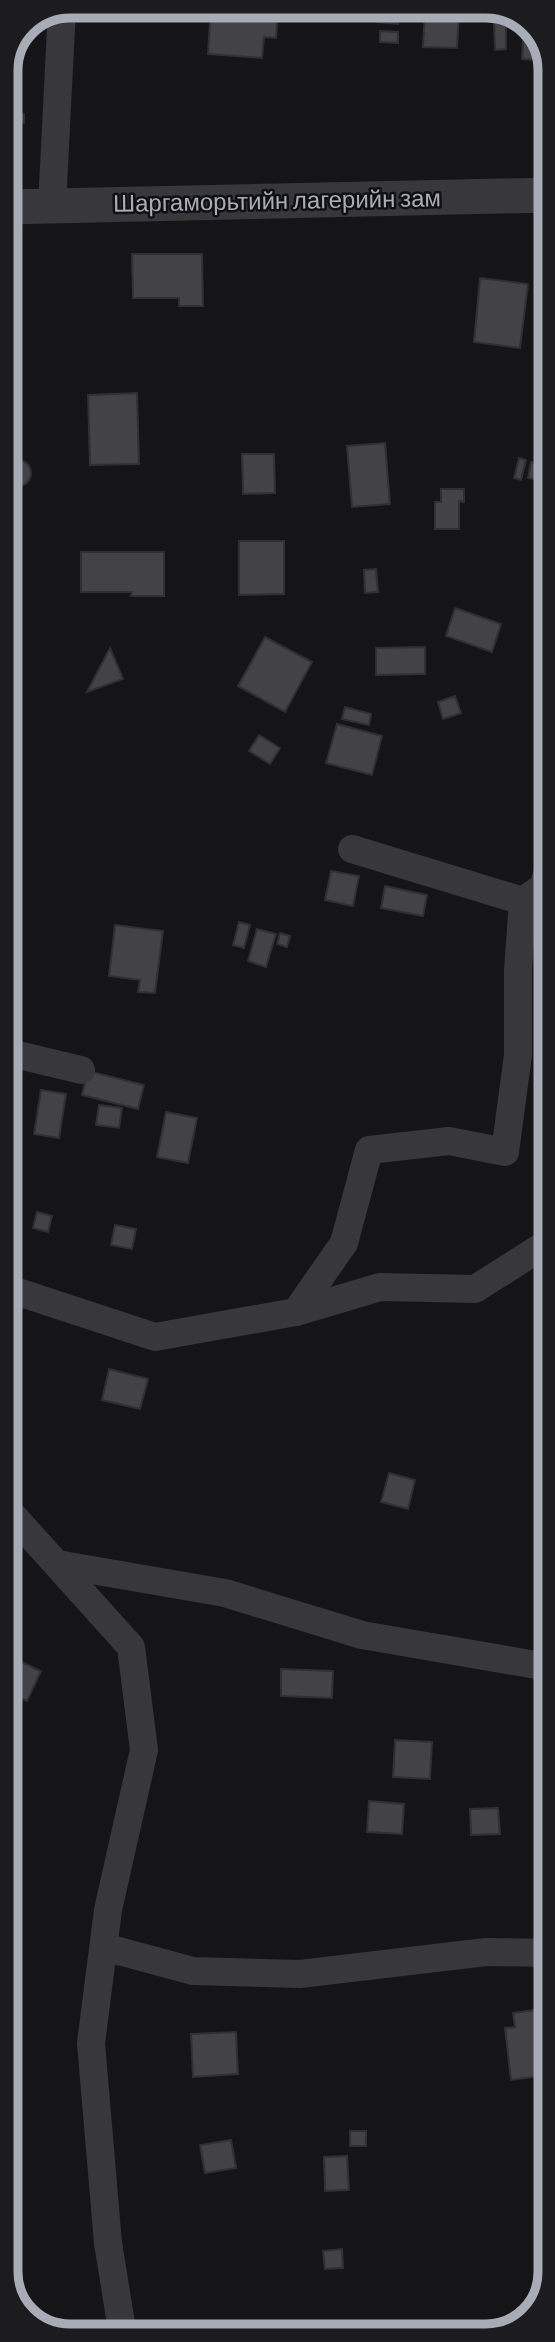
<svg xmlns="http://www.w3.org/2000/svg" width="555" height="2342" font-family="Barlow,sans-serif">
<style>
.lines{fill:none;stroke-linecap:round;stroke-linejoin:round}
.stream{stroke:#2e353c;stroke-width:10}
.building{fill:#424247;stroke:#302f33;stroke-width:2}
.minor{stroke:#37373c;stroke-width:28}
.tertiary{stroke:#37373c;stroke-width:35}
.labels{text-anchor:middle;stroke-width:5;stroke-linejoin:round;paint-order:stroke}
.street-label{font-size:24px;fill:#a8acb6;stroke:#101012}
.rim{fill:none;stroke:#a8acb6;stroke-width:9}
</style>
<rect width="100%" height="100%" fill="#151517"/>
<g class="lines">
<!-- stream -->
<path class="stream" d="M 6,1264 L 17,1267"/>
</g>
<!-- building -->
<g class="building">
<path d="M 139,5 L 172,5 L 171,9 L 139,8 Z"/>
<path d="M 211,5 L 269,5 L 269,10 L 278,11 L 276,38 L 264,37 L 262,58 L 208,54 Z"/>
<path d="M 378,11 L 399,12 L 398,24 L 377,22 Z"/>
<path d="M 425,13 L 459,14 L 457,48 L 423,47 Z"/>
<path d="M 524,20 L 528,21 L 549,61 L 522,59 Z"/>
<path d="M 494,23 L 506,23 L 506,49 L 495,50 Z"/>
<path d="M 380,31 L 398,32 L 398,43 L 380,42 Z"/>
<path d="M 20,34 L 17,57 L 11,57 Z"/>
<path d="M 5,112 L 24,114 L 24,123 L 5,120 Z"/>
<path d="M 132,254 L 202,254 L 203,306 L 179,306 L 179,298 L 133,298 Z"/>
<path d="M 480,278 L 528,284 L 520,348 L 474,342 Z"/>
<path d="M 137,393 L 139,464 L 90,465 L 88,395 Z"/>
<path d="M 385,443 L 390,504 L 352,507 L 347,446 Z"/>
<path d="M 242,454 L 274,454 L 275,493 L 243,494 Z"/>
<path d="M 519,458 L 526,460 L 521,480 L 514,478 Z"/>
<circle cx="18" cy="473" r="13"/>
<path d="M 531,462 L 549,466 L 549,482 L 528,478 Z"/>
<path d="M 441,489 L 464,489 L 464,502 L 459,501 L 459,529 L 435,529 L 435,502 L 441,502 Z"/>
<path d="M 239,541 L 284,541 L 284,594 L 239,595 Z"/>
<path d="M 81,552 L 164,552 L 164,596 L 131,596 L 132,592 L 81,592 Z"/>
<path d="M 376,569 L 378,592 L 365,593 L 364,570 Z"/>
<path d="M 455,608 L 501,624 L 492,652 L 446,636 Z"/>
<path d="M 265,637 L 312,662 L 285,712 L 238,686 Z"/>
<path d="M 425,647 L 425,674 L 376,675 L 376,648 Z"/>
<path d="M 110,648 L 123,679 L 87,692 Z"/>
<path d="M 455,696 L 461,713 L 443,719 L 438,702 Z"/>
<path d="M 345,707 L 371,714 L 369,725 L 342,719 Z"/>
<path d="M 337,724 L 382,736 L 372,775 L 326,763 Z"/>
<path d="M 259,735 L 280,748 L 270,764 L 249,751 Z"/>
<path d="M 331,871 L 359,876 L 353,906 L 325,900 Z"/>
<path d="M 385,886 L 427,895 L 423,916 L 381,908 Z"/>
<path d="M 239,922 L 250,925 L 244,948 L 233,945 Z"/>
<path d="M 115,925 L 163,931 L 155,993 L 138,992 L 140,980 L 109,976 Z"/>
<path d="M 257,929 L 276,934 L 266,967 L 248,961 Z"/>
<path d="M 280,933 L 290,936 L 287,947 L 277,944 Z"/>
<path d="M 88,1071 L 144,1085 L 138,1109 L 82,1095 Z"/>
<path d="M 6,1076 L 15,1080 L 19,1090 L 14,1100 L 6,1103 Z"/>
<path d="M 41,1090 L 66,1094 L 59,1138 L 34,1134 Z"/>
<path d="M 99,1105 L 122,1108 L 119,1128 L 96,1125 Z"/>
<path d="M 166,1112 L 197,1118 L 188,1163 L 157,1157 Z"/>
<path d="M 37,1212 L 52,1216 L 48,1232 L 33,1228 Z"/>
<path d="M 115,1225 L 136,1229 L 132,1249 L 111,1245 Z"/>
<path d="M 109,1369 L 148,1379 L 140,1409 L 102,1400 Z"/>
<path d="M 389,1473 L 415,1480 L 408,1509 L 381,1502 Z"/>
<path d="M 6,1655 L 41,1671 L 27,1701 L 6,1691 Z"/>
<path d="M 281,1669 L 333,1671 L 332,1698 L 281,1696 Z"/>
<path d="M 395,1740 L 432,1742 L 430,1779 L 393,1777 Z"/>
<path d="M 369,1801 L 404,1804 L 402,1834 L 367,1832 Z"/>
<path d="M 498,1808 L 500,1834 L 471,1835 L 470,1809 Z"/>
<path d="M 541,2009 L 549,2075 L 511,2080 L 505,2028 L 515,2027 L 513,2013 Z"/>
<path d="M 236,2032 L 238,2074 L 193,2077 L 191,2034 Z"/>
<rect x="350" y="2131" width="16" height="15"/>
<path d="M 231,2140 L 236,2168 L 205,2173 L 200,2145 Z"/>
<path d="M 347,2156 L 349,2190 L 325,2191 L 324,2157 Z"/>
<path d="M 342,2249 L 343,2268 L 325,2269 L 323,2251 Z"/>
</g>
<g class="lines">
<!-- minor -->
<g class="minor">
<path d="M 52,206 L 62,8"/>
<path d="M 352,849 L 523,901"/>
<path d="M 6,1052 L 81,1070"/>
<path d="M 6,1288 L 155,1337 L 296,1312 L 380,1287 L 475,1289 L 549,1242"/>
<path d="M 296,1312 L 344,1243 L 369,1150 L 449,1141 L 505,1152 L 518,1055 L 518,970 L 523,901 L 543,887 L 549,869"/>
<path d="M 6,1508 L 131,1647 L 144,1750 L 108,1910 L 91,2043 L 108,2243 L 123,2336"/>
<path d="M 57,1564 L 225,1593 L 362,1635 L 542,1666 L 549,1665"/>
<path d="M 104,1947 L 193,1971 L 300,1974 L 486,1952 L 550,1953"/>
</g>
<!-- tertiary -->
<path class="tertiary" d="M 5,207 L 549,195"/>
</g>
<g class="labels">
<!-- street labels -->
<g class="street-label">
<text transform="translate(277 201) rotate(-1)" y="8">Шаргаморьтийн лагерийн зам</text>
</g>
</g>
<!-- crop -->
<path d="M0 0H555V2342H0ZM70 18H486A52 52 0 0 1 538 70V2272A52 52 0 0 1 486 2324H70A52 52 0 0 1 18 2272V70A52 52 0 0 1 70 18Z" fill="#1c1c1f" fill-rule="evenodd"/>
<path class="rim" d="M70 18H486A52 52 0 0 1 538 70V2272A52 52 0 0 1 486 2324H70A52 52 0 0 1 18 2272V70A52 52 0 0 1 70 18Z"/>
</svg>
